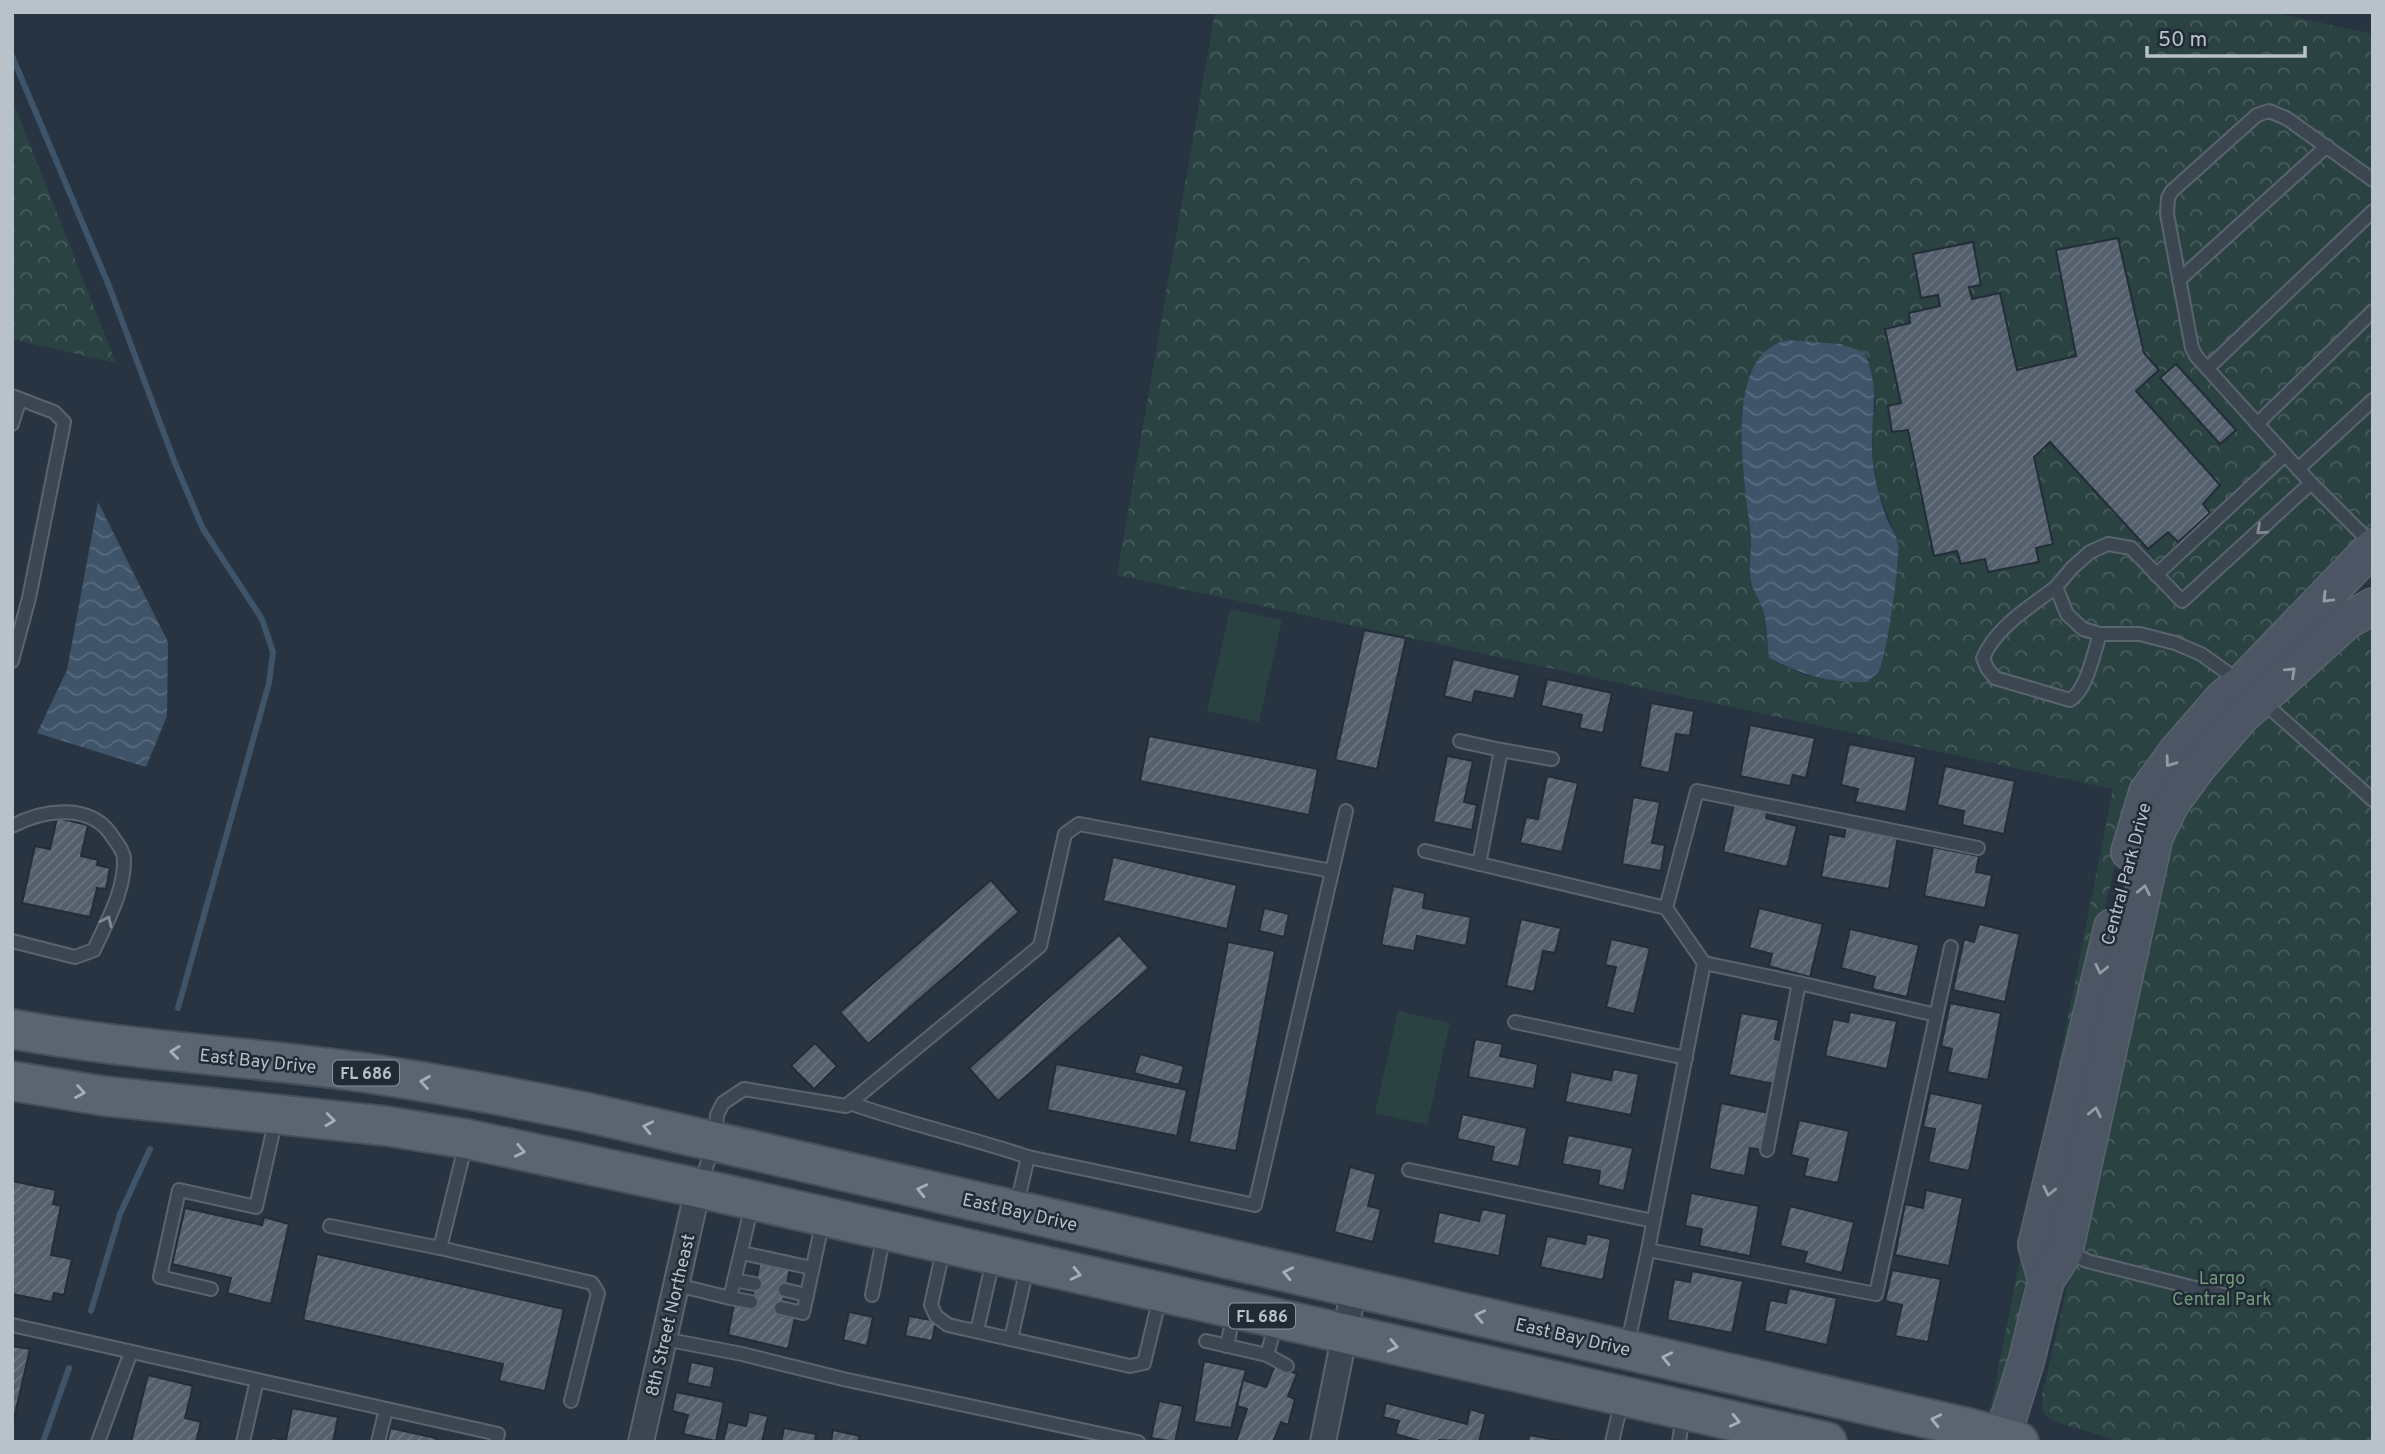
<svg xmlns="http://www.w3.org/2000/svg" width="2385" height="1454" font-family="Overpass,sans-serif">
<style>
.park{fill:url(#park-crowns);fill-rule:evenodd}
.garden{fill:#2b4243}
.water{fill:url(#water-waves)}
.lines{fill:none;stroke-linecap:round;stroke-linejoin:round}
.stream{stroke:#3f5369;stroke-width:6}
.building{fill:url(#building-hatch);stroke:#232d38;stroke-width:2}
.lane-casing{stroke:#5a646e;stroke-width:16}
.street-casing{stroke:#5a646e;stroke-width:28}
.secondary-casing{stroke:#5a646e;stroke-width:38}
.primary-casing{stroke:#464f5a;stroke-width:42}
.lane{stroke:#3c4651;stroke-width:12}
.street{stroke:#3c4651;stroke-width:24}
.secondary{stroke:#4b5564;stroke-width:35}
.primary{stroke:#5b6571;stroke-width:38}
.oneway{stroke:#818a94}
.oneway2{stroke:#929ba7}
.oneway3{stroke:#a6afb9}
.labels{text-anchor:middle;stroke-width:5;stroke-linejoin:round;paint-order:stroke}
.shield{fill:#212b36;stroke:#8b949e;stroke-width:2}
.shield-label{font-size:16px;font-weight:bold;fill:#b9c1cb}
.street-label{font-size:18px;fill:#b9c1cb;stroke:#212b36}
.park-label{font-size:18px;fill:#729a79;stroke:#212b36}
</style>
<defs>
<pattern id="park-crowns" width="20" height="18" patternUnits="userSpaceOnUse" patternTransform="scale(1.75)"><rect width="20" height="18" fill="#2b4243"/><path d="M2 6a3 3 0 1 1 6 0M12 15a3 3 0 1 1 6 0" fill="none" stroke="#485c5d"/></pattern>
<pattern id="water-waves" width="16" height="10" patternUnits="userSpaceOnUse" patternTransform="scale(1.75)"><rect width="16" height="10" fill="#3f5369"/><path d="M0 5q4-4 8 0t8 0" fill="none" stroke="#596a7d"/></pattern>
<pattern id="building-hatch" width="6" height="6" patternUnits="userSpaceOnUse" patternTransform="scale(1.75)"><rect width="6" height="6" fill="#545f6e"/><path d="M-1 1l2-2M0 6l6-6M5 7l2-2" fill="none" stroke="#6a7481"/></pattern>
</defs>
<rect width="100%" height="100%" fill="#283441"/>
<!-- park -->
<g class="park">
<path d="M 1215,12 L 2271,12 L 2373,34 L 2373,532 L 2121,840 L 2026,1242 L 2034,1279 L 1996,1423 L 1988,1421 L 2113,789 L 1117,575 ZM 1789,340 L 1840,344 L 1876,401 L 1872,429 L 1873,461 L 1879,493 L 1898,542 L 1885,655 L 1878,672 L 1806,676 L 1769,658 L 1763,610 L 1751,581 L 1752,545 L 1742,447 L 1742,408 Z"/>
<path d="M 12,99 L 116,363 L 12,339 Z"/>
<path d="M 2373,616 L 2373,1442 L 2123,1442 L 2052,1421 L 2043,1411 L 2042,1395 L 2174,831 L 2199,778 Z"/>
</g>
<!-- garden -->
<g class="garden">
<path d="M 1230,609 L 1282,620 L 1259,722 L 1207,711 Z"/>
<path d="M 1398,1011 L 1450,1023 L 1427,1125 L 1375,1113 Z"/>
</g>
<!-- water -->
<g class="water">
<path d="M 1789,340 L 1840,344 L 1864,352 C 1883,392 1868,420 1873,462 C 1875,481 1880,501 1887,519 C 1890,527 1897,535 1898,544 C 1900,561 1887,657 1879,671 C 1876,675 1871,678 1867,682 C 1826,683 1804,675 1769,658 C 1767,642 1767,625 1763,610 C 1760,600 1752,590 1751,580 C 1748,566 1752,551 1751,537 C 1746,489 1719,351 1789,340 Z"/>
<path d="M 98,502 L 168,642 L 167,716 L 146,767 L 37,733 L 67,670 Z"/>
</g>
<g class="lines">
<!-- stream -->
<g class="stream">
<path d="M 12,56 L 109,286 L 175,463 L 203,529 L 262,619 L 273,652 L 269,683 L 178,1008"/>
<path d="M 91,1311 L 120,1214 L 150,1149"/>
<path d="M 43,1442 L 69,1368"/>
</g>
</g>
<!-- building -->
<g class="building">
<path d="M 2118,238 L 2144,353 L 2159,370 L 2136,391 L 2220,485 L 2203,504 L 2210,513 L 2178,542 L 2168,532 L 2148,549 L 2050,442 L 2034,457 L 2053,544 L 2036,548 L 2039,562 L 1988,572 L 1985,559 L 1961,564 L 1957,551 L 1934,556 L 1908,430 L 1892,432 L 1888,406 L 1901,403 L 1885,329 L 1910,323 L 1909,313 L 1940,306 L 1938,295 L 1921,298 L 1913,254 L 1973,242 L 1981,285 L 1969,287 L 1972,299 L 2000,293 L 2017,370 L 2076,356 L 2056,250 Z"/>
<path d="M 2176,364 L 2236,430 L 2220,444 L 2160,378 Z"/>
<path d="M 1364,630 L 1406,638 L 1377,769 L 1335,760 Z"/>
<path d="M 1453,659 L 1520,675 L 1514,699 L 1475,691 L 1472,703 L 1444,696 Z"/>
<path d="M 1547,679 L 1612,693 L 1603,733 L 1579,728 L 1582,715 L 1541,706 Z"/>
<path d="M 1651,703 L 1694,711 L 1690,736 L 1676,734 L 1669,773 L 1640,767 Z"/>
<path d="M 1750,725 L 1815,738 L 1806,778 L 1793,775 L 1790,786 L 1740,776 Z"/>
<path d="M 1149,736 L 1318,769 L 1309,815 L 1140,781 Z"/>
<path d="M 1849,744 L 1916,757 L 1906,812 L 1855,802 L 1858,789 L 1841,785 Z"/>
<path d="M 1447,756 L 1473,761 L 1464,802 L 1477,805 L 1472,830 L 1433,822 Z"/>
<path d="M 1945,766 L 2015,781 L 2004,834 L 1962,825 L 1964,811 L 1937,805 Z"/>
<path d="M 1547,776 L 1578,783 L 1562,852 L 1520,843 L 1526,817 L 1538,819 Z"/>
<path d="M 1633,797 L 1660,802 L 1652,843 L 1665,845 L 1661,871 L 1622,864 Z"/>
<path d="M 1735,800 L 1768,808 L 1766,818 L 1797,826 L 1787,867 L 1723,852 Z"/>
<path d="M 57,818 L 88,825 L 81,856 L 98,860 L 97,865 L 110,868 L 106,889 L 97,888 L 90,917 L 22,903 L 35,846 L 50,849 Z"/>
<path d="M 1846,827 L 1898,836 L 1889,889 L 1821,877 L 1829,834 L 1844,837 Z"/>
<path d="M 1933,847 L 1979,856 L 1976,872 L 1992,875 L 1985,908 L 1924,896 Z"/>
<path d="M 1113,857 L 1237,885 L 1227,929 L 1103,901 Z"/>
<path d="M 991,880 L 1019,912 L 868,1044 L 840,1012 Z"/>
<path d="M 1393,886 L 1425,893 L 1423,908 L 1471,917 L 1466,946 L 1417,936 L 1414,951 L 1381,945 Z"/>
<path d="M 1264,908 L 1289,914 L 1284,937 L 1259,931 Z"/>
<path d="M 1759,908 L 1823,924 L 1810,977 L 1769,966 L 1772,954 L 1749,948 Z"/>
<path d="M 1521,919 L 1561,928 L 1555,953 L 1543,951 L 1534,992 L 1506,986 Z"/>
<path d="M 1979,924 L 2020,934 L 2005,1002 L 1953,990 L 1964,939 L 1974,942 Z"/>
<path d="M 1850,929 L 1919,945 L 1907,997 L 1872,989 L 1875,977 L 1841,968 Z"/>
<path d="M 1119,935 L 1149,968 L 998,1101 L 969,1068 Z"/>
<path d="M 1611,939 L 1650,948 L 1634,1014 L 1606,1007 L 1616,967 L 1605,965 Z"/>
<path d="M 1228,942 L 1275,951 L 1236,1151 L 1189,1142 Z"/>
<path d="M 1950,1003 L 2001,1013 L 1988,1080 L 1947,1072 L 1952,1049 L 1941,1046 Z"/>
<path d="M 1850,1012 L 1897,1021 L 1887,1069 L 1825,1056 L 1833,1019 L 1848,1022 Z"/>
<path d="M 1741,1013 L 1779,1020 L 1775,1039 L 1787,1042 L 1779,1085 L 1729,1075 Z"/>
<path d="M 1475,1039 L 1503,1044 L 1500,1056 L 1538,1064 L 1534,1089 L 1468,1077 Z"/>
<path d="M 815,1043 L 837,1066 L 814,1089 L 791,1066 Z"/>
<path d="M 1140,1054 L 1184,1066 L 1179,1085 L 1134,1073 Z"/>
<path d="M 1056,1064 L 1187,1090 L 1177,1136 L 1047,1110 Z"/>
<path d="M 1613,1069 L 1639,1074 L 1631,1115 L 1565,1102 L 1571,1072 L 1611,1080 Z"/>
<path d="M 1930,1093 L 1983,1104 L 1969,1171 L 1928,1162 L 1935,1129 L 1923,1127 Z"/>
<path d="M 1721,1103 L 1769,1113 L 1761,1150 L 1750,1148 L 1745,1176 L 1709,1169 Z"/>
<path d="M 1462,1114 L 1527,1128 L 1519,1167 L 1491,1161 L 1494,1147 L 1457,1139 Z"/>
<path d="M 1799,1120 L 1849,1131 L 1838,1183 L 1804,1176 L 1808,1159 L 1791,1155 Z"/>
<path d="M 1568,1135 L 1633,1148 L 1624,1191 L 1598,1185 L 1600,1171 L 1562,1164 Z"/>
<path d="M 1350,1167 L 1376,1174 L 1368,1206 L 1381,1209 L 1373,1242 L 1334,1232 Z"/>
<path d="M 12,1181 L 56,1190 L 53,1204 L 61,1206 L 51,1255 L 72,1259 L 64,1295 L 54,1293 L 52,1302 L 12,1294 Z"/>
<path d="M 1926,1190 L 1963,1198 L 1949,1266 L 1895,1255 L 1905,1204 L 1923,1208 Z"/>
<path d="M 1691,1193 L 1759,1206 L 1750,1256 L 1699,1246 L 1702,1229 L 1685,1226 Z"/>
<path d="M 1790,1206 L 1854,1222 L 1842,1273 L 1804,1263 L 1807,1252 L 1780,1246 Z"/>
<path d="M 185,1208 L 262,1225 L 264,1217 L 289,1224 L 271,1304 L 227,1293 L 231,1278 L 172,1264 Z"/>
<path d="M 1482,1209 L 1507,1214 L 1499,1256 L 1433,1243 L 1439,1212 L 1479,1221 Z"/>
<path d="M 1587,1234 L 1611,1239 L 1603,1280 L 1540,1267 L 1547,1236 L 1585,1244 Z"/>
<path d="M 317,1254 L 564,1309 L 545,1391 L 499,1381 L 503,1364 L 303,1320 Z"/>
<path d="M 760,1262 L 790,1269 L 780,1315 L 795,1318 L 788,1349 L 728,1335 L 734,1304 L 750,1308 Z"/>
<path d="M 1892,1270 L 1941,1279 L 1928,1342 L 1895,1336 L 1902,1305 L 1885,1301 Z"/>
<path d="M 1692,1271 L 1743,1281 L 1732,1333 L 1667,1320 L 1674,1279 L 1690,1282 Z"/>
<path d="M 1789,1288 L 1837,1298 L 1827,1345 L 1764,1331 L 1770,1300 L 1786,1303 Z"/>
<path d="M 849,1312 L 873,1317 L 867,1346 L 843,1340 Z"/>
<path d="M 909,1316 L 936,1321 L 932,1341 L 905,1336 Z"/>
<path d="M 12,1346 L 30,1349 L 12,1427 Z"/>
<path d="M 1204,1361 L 1246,1370 L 1231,1428 L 1194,1422 Z"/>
<path d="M 691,1362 L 715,1367 L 711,1388 L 687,1383 Z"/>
<path d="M 1275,1365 L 1297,1374 L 1288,1396 L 1295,1399 L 1288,1425 L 1281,1422 L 1273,1442 L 1236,1442 L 1247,1409 L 1237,1406 L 1243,1380 L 1266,1387 Z"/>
<path d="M 148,1375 L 193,1386 L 185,1418 L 201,1422 L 196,1442 L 131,1442 Z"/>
<path d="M 676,1392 L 724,1402 L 716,1441 L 683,1434 L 688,1415 L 672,1411 Z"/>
<path d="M 1159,1401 L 1183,1406 L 1175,1442 L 1151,1438 Z"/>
<path d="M 1386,1403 L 1467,1424 L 1470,1409 L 1486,1414 L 1479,1442 L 1439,1440 L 1439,1442 L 1424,1442 L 1395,1434 L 1399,1421 L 1383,1417 Z"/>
<path d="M 292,1408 L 338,1417 L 333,1442 L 270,1442 L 271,1438 L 286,1440 Z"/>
<path d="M 749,1412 L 768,1416 L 762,1442 L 723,1442 L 728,1422 L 746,1426 Z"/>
<path d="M 390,1428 L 436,1438 L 436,1442 L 387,1442 Z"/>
<path d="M 784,1428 L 816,1434 L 815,1442 L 781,1442 Z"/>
<path d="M 833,1430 L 860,1436 L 858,1442 L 831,1442 Z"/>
<path d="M 1529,1435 L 1568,1442 L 1528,1442 Z"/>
</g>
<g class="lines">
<!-- lane casing -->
<g class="lane-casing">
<g id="lane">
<path d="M 2179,280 L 2327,146"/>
<path d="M 2208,368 L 2373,211"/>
<path d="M 12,396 L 54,412 L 64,422 L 29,598 L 12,661"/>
<path d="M 12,424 L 20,399"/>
<path d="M 2257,424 L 2373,311"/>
<path d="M 2298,469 L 2373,400"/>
<path d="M 2372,544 L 2311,483 L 2196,356 L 2192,348 L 2167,214 L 2168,198 L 2172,191 L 2257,115 L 2269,111 L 2286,118 L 2373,180"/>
<path d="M 2156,575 L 2285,455"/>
<path d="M 2056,587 C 2030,607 1996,627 1983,658 L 1987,668 L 1995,678 L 2070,700 C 2087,690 2094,652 2100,634"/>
<path d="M 2239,681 L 2201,654 L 2175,643 L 2140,634 L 2100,634 L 2083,629 L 2067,614 L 2056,587 L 2072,568 L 2090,552 L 2108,544 L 2131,548 L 2182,601 L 2311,483"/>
<path d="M 2261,700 L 2373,800"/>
<path d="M 1460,741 L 1501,750"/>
<path d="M 12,826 C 44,809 93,802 114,839 C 118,844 123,851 124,858 C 125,891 107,921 94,950 L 75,957 L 12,941"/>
<path d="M 1425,851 L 1666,908 L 1704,963"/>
<path d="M 1479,864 L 1501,750 L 1552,759"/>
<path d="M 1666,908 L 1697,791 L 1978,848"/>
<path d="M 1515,1022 L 1686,1058"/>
<path d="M 850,1103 C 908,1124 969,1137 1028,1157"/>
<path d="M 1767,1150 L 1799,983 L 1936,1015"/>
<path d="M 1409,1170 L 1653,1221"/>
<path d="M 700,1184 L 715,1142 L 717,1115 L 723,1103 L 744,1089 L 846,1106 L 1040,946 L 1065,834 L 1079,824 L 1332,871"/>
<path d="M 1016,1208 L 1028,1157 L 1255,1205 L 1346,811"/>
<path d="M 330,1226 L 440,1248 L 466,1143"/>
<path d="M 944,1246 L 931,1305 L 936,1316 L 948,1325 L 1130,1366 L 1144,1363 L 1160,1297"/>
<path d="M 440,1248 L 592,1283 L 598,1293 L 571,1401"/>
<path d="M 1648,1250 L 1704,963 L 1799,983"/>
<path d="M 2066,1251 L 2087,1261 L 2223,1295"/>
<path d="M 742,1253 L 812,1268"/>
<path d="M 734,1280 L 755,1284"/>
<path d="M 677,1285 L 730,1298 L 752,1205"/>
<path d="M 211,1289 L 160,1277 L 179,1190 L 256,1207 L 276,1118"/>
<path d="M 785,1290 L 807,1295"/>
<path d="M 872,1295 L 884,1234"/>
<path d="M 730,1298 L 751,1302"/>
<path d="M 781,1308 L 803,1313 L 823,1220"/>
<path d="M 12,1325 L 498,1434 L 496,1442"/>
<path d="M 977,1331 L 993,1260"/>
<path d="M 664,1339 L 742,1354 L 843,1379 L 1138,1442"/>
<path d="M 1011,1339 L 1027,1268"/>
<path d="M 1206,1341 L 1267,1355 L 1287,1366"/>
<path d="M 1227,1346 L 1234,1312"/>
<path d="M 1627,1347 L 1648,1250 L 1876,1294 L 1951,947"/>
<path d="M 1267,1355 L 1276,1323"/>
<path d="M 98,1442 L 131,1352"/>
<path d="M 243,1442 L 257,1380"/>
<path d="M 378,1442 L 386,1409"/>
<path d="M 1612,1442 L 1622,1400"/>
<path d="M 1679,1442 L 1683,1414"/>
</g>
</g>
<!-- street casing -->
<g class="street-casing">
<g id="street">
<path d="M 641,1442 L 698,1188"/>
<path d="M 1323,1442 L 1354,1288"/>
</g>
</g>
<!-- secondary casing -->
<g class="secondary-casing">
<g id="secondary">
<path d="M 2129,852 L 2147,792 L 2177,751 L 2223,698 L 2242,683 L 2373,547"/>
<path d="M 2046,1281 L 2036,1245 L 2112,927"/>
<path d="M 2001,1442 L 2026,1362 L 2046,1281 L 2065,1251 L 2155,837 L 2171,804 L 2198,767 L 2241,717 L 2347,621 L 2373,606"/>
</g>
</g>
<!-- primary casing -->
<g class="primary-casing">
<g id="primary">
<path d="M 12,1029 C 127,1050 244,1056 360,1072 C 436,1083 510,1097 585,1112 L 1969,1428 L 2019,1442"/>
<path d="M 12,1081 L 104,1096 L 386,1126 L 467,1139 L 698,1188 L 1827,1442"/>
</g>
</g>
<!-- lane -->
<use href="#lane" class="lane"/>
<!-- street -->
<use href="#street" class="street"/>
<!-- secondary -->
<use href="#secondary" class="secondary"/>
<!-- primary -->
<use href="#primary" class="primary"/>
</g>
<!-- one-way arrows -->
<defs><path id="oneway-chevron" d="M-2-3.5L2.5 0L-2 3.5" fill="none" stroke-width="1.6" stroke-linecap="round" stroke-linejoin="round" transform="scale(1.75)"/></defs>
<g class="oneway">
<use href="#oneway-chevron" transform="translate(2261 530) rotate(138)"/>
<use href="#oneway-chevron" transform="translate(107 921) rotate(-65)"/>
</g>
<g class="oneway2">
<use href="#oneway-chevron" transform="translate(2327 598) rotate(135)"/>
<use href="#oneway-chevron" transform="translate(2291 672) rotate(-43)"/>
<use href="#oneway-chevron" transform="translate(2170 762) rotate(126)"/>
<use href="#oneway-chevron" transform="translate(2144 890) rotate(-78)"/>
<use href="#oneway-chevron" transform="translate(2101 969) rotate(103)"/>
<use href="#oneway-chevron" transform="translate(2095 1112) rotate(-78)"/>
<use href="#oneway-chevron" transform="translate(2049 1191) rotate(103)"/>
</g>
<g class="oneway3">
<use href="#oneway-chevron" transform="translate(175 1052) rotate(-173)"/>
<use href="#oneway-chevron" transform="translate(425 1082) rotate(-171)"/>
<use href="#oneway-chevron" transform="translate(80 1092) rotate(9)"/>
<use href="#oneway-chevron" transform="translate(330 1120) rotate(6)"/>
<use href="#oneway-chevron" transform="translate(648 1127) rotate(-167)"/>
<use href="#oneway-chevron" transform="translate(520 1151) rotate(12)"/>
<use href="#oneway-chevron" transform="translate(922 1190) rotate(-167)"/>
<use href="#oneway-chevron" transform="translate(1288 1273) rotate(-167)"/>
<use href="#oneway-chevron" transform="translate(1076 1274) rotate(13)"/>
<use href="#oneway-chevron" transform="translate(1480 1316) rotate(-168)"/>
<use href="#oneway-chevron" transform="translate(1393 1346) rotate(12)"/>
<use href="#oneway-chevron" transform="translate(1667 1358) rotate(-167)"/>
<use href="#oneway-chevron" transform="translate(1936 1420) rotate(-167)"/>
<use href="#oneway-chevron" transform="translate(1735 1421) rotate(13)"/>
</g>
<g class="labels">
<!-- shield labels -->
<g class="shield">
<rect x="333" y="1060.5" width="66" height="25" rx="5"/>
<rect x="1229" y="1303.5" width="66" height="25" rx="5"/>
</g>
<g class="shield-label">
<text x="366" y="1079">FL 686</text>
<text x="1262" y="1322">FL 686</text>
</g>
<!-- street labels -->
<g class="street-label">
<text transform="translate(2126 874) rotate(-75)" y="6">Central Park Drive</text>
<text transform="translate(258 1061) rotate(6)" y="6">East Bay Drive</text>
<text transform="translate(1020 1212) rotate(13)" y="6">East Bay Drive</text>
<text transform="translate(670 1315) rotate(-77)" y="6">8th Street Northeast</text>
<text transform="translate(1573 1337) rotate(13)" y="6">East Bay Drive</text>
</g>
<!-- park labels -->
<g class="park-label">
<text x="2222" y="1284">Largo<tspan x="2222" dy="21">Central Park</tspan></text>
</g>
</g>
<!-- border -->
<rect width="2385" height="1454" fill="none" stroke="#b9c1cb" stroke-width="28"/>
<!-- scale -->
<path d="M2147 46v10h158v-10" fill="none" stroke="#b9c1cb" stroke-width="3.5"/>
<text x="2158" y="46" font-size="21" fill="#b9c1cb" stroke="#212b36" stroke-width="5" paint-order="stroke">50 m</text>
</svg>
